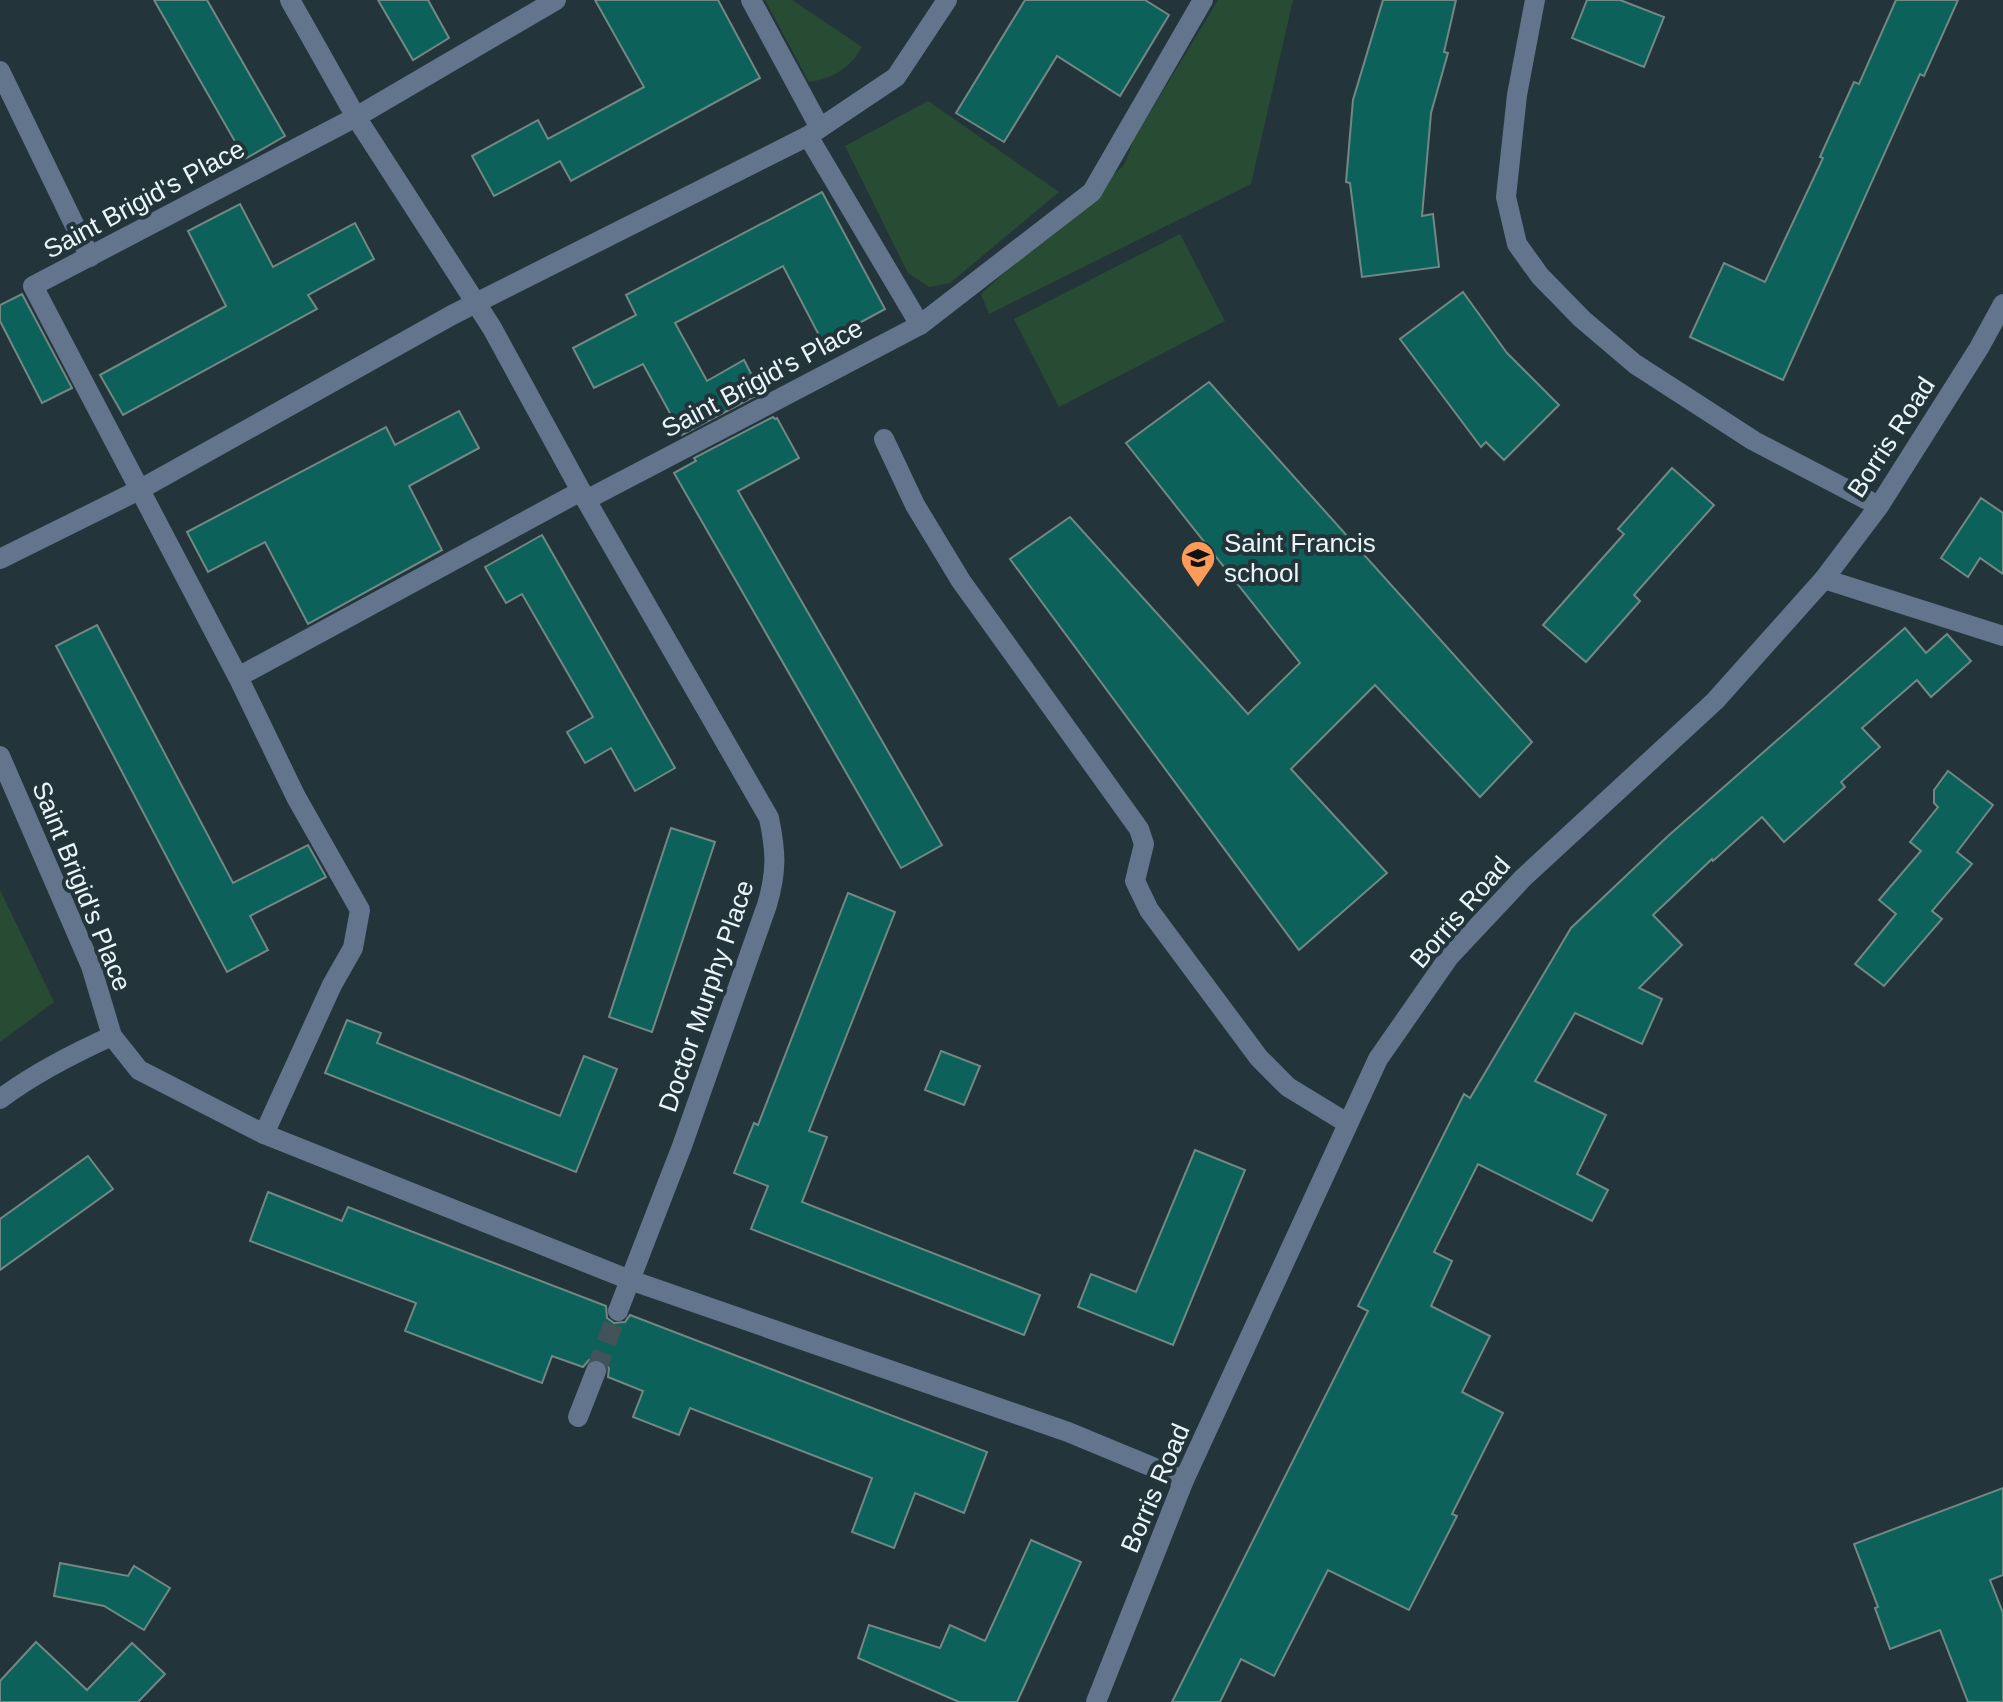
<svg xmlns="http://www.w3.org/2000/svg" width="2003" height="1702" font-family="Helvetica,sans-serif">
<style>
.green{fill:#284b33}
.building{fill:#0c615a;stroke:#728884;stroke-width:2}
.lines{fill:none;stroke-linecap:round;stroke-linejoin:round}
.minor-tunnel{stroke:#415258;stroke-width:20;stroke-dasharray:20 10;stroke-linecap:butt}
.minor{stroke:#62758c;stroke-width:20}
.labels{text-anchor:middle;stroke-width:8;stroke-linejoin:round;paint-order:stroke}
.street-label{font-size:26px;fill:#ebf6f9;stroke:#23353b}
.poi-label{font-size:26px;fill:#ebf6f9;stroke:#23353b;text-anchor:start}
</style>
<rect width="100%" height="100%" fill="#23353b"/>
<!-- green -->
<g class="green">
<path d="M 765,0 L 792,0 L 862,47 C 851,67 832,79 809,82 Z"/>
<path d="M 1218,0 L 1293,0 L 1251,184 L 989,314 L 981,294 L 1124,165 L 1134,139 Z"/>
<path d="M 928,101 L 1059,192 L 950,283 L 929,287 L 908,273 L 845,146 Z"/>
<path d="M 1180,234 L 1225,321 L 1059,407 L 1014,319 Z"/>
<path d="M 0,890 L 54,1002 L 0,1042 Z"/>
</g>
<!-- building -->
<g class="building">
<path d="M 154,0 L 207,0 L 285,136 L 245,159 Z"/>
<path d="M 378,0 L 428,0 L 449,38 L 413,60 Z"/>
<path d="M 595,0 L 718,0 L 760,78 L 571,181 L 560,161 L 494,196 L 472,156 L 538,120 L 548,139 L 644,87 Z"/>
<path d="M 1025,0 L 1145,0 L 1169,15 L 1120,96 L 1057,56 L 1004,142 L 956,113 Z"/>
<path d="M 1383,0 L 1456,0 L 1444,52 L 1448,53 L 1431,113 L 1422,216 L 1433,214 L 1439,267 L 1362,277 L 1350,183 L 1346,182 L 1353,100 Z"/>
<path d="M 1587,0 L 1620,0 L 1664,17 L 1644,67 L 1572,38 Z"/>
<path d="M 1896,0 L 1958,0 L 1924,76 L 1920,74 L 1783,380 L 1690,337 L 1724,263 L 1765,282 L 1823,158 L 1820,157 L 1854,82 L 1859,84 Z"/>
<path d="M 822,192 L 885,309 L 823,343 L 783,266 L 675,323 L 707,381 L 744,360 L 761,393 L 682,435 L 643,364 L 594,388 L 573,348 L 636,315 L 626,295 Z"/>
<path d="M 240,204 L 273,267 L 355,223 L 374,259 L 308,295 L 317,309 L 123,415 L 100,375 L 226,306 L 188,231 Z"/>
<path d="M 1463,292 L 1507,353 L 1559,405 L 1504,460 L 1486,442 L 1481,447 L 1400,339 Z"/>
<path d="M 22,294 L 72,388 L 42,403 L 0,321 L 0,305 Z"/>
<path d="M 1209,382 L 1532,742 L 1480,797 L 1375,685 L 1291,769 L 1387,873 L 1299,950 L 1010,559 L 1070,517 L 1248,714 L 1300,663 L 1126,443 Z"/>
<path d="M 459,411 L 479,448 L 409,486 L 442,550 L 308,624 L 265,542 L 208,572 L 187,532 L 386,427 L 395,445 Z"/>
<path d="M 773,417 L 775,419 L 777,418 L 799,458 L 738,491 L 942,845 L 901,868 L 674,473 L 696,461 L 694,458 Z"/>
<path d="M 1672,468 L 1714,505 L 1634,595 L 1640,601 L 1586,662 L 1543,625 L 1624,534 L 1618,529 Z"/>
<path d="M 1981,498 L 2003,513 L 2003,574 L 1980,558 L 1968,577 L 1941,558 Z"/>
<path d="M 542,535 L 675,768 L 635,791 L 611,748 L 585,763 L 567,732 L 593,717 L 522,594 L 506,603 L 485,567 Z"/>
<path d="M 97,625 L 233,883 L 308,845 L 326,877 L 250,916 L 268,950 L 227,972 L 56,646 Z"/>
<path d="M 1905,628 L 1926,653 L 1947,634 L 1971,661 L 1931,697 L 1917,680 L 1862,728 L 1880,747 L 1841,782 L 1845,787 L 1784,842 L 1762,817 L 1713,861 L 1712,859 L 1653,915 L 1682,945 L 1639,988 L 1662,999 L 1642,1044 L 1575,1013 L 1535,1081 L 1606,1115 L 1577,1174 L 1608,1190 L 1592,1221 L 1478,1164 L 1434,1252 L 1452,1261 L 1431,1306 L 1490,1336 L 1462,1392 L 1503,1413 L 1452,1514 L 1457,1516 L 1409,1610 L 1328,1570 L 1274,1676 L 1241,1659 L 1220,1702 L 1172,1702 L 1368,1311 L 1358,1306 L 1464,1094 L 1470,1098 L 1571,928 L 1668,836 Z"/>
<path d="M 1948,771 L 1993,805 L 1957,852 L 1972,864 L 1932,911 L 1942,919 L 1884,986 L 1855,964 L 1896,914 L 1879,900 L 1921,851 L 1910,842 L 1938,807 L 1934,803 L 1934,790 Z"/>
<path d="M 671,828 L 715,842 L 652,1032 L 609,1017 Z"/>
<path d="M 848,893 L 895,912 L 809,1131 L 827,1137 L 802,1202 L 1040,1295 L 1024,1335 L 751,1229 L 768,1186 L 734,1173 L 754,1123 L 758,1125 Z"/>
<path d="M 347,1020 L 381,1033 L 377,1043 L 560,1116 L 584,1056 L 617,1069 L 576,1172 L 325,1073 Z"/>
<path d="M 941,1051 L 980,1066 L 964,1105 L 925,1090 Z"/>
<path d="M 1195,1150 L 1245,1170 L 1173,1345 L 1078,1307 L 1091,1274 L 1136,1292 Z"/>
<path d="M 88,1156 L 113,1189 L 0,1270 L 0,1219 Z"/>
<path d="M 268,1192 L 342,1221 L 348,1207 L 606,1306 L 607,1318 L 614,1323 L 625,1322 L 630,1315 L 987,1452 L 964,1513 L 915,1493 L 894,1548 L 852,1532 L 872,1478 L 690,1408 L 679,1435 L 633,1417 L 643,1391 L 608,1377 L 609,1368 L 600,1359 L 589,1360 L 583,1367 L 552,1356 L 542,1383 L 405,1331 L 416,1303 L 250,1241 Z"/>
<path d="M 2003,1488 L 2003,1575 L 1990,1580 L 2003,1613 L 2003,1702 L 1968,1702 L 1940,1630 L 1890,1649 L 1875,1608 L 1878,1607 L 1854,1544 Z"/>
<path d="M 1031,1540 L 1081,1562 L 1017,1702 L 959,1702 L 858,1658 L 869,1625 L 940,1648 L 950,1625 L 985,1641 Z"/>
<path d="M 60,1563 L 128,1576 L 134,1566 L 170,1588 L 144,1630 L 104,1606 L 54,1596 Z"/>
<path d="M 36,1642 L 87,1690 L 132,1643 L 165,1674 L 138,1702 L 0,1702 L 0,1681 Z"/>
</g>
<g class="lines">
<!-- minor-tunnel -->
<path class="minor-tunnel" d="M 596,1371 L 618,1311"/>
<!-- minor -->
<g class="minor">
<path d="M 290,0 L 356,117 L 492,328 L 586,500 L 769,818 C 776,852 777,871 767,905 L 682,1146 L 618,1311"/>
<path d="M 751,0 L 820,128"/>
<path d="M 1535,0 L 1517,95 L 1506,197 L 1517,244 L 1540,276 L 1582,319 L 1635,364 L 1754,441 L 1879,506"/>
<path d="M 0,71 L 90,257"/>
<path d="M 808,136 L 920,325"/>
<path d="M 884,439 L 915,505 L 961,581 L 1139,829 L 1144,844 L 1135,881 L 1149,910 L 1259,1058 L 1288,1087 L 1347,1123"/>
<path d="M 586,500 L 920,325 L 1092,192 L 1203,0"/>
<path d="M 0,559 L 139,490 L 452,315 L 808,136 L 896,77 L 947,0"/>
<path d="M 1824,579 L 2003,636"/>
<path d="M 238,677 L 581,491"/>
<path d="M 0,756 L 91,966 L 112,1036 L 139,1070 L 264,1134 L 630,1280 L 1068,1432 L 1184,1480"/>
<path d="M 0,1099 C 35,1073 72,1054 112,1036"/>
<path d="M 264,1134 L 332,985 L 353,948 L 360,910 L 296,797 L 238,677 L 33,286 L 356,117 L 556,0"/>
<path d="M 578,1417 L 596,1371"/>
<path d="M 1096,1702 L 1184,1480 L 1378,1059 L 1449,957 L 1523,878 L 1715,701 L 1824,579 L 1879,506 L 1979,348 L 2003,304"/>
</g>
</g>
<!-- icons -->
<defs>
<g id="school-pin" transform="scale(1.8)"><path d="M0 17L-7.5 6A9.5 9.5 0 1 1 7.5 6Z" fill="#fe9b58" stroke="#23353b"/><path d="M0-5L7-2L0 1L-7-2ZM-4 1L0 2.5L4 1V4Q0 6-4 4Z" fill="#111"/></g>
</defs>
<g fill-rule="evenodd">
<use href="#school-pin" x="1198" y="558"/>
</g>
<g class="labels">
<!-- street labels -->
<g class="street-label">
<text transform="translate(144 199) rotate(-28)" y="9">Saint Brigid's Place</text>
<text transform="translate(762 378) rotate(-28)" y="9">Saint Brigid's Place</text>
<text transform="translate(1891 437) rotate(-57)" y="9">Borris Road</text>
<text transform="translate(82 886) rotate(68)" y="9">Saint Brigid's Place</text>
<text transform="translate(1460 912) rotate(-49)" y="9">Borris Road</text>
<text transform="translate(706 996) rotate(-71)" y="9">Doctor Murphy Place</text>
<text transform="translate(1155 1488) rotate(-67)" y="9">Borris Road</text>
</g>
<!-- poi labels -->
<g class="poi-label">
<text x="1224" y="552">Saint Francis<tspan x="1224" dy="30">school</tspan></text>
</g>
</g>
</svg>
